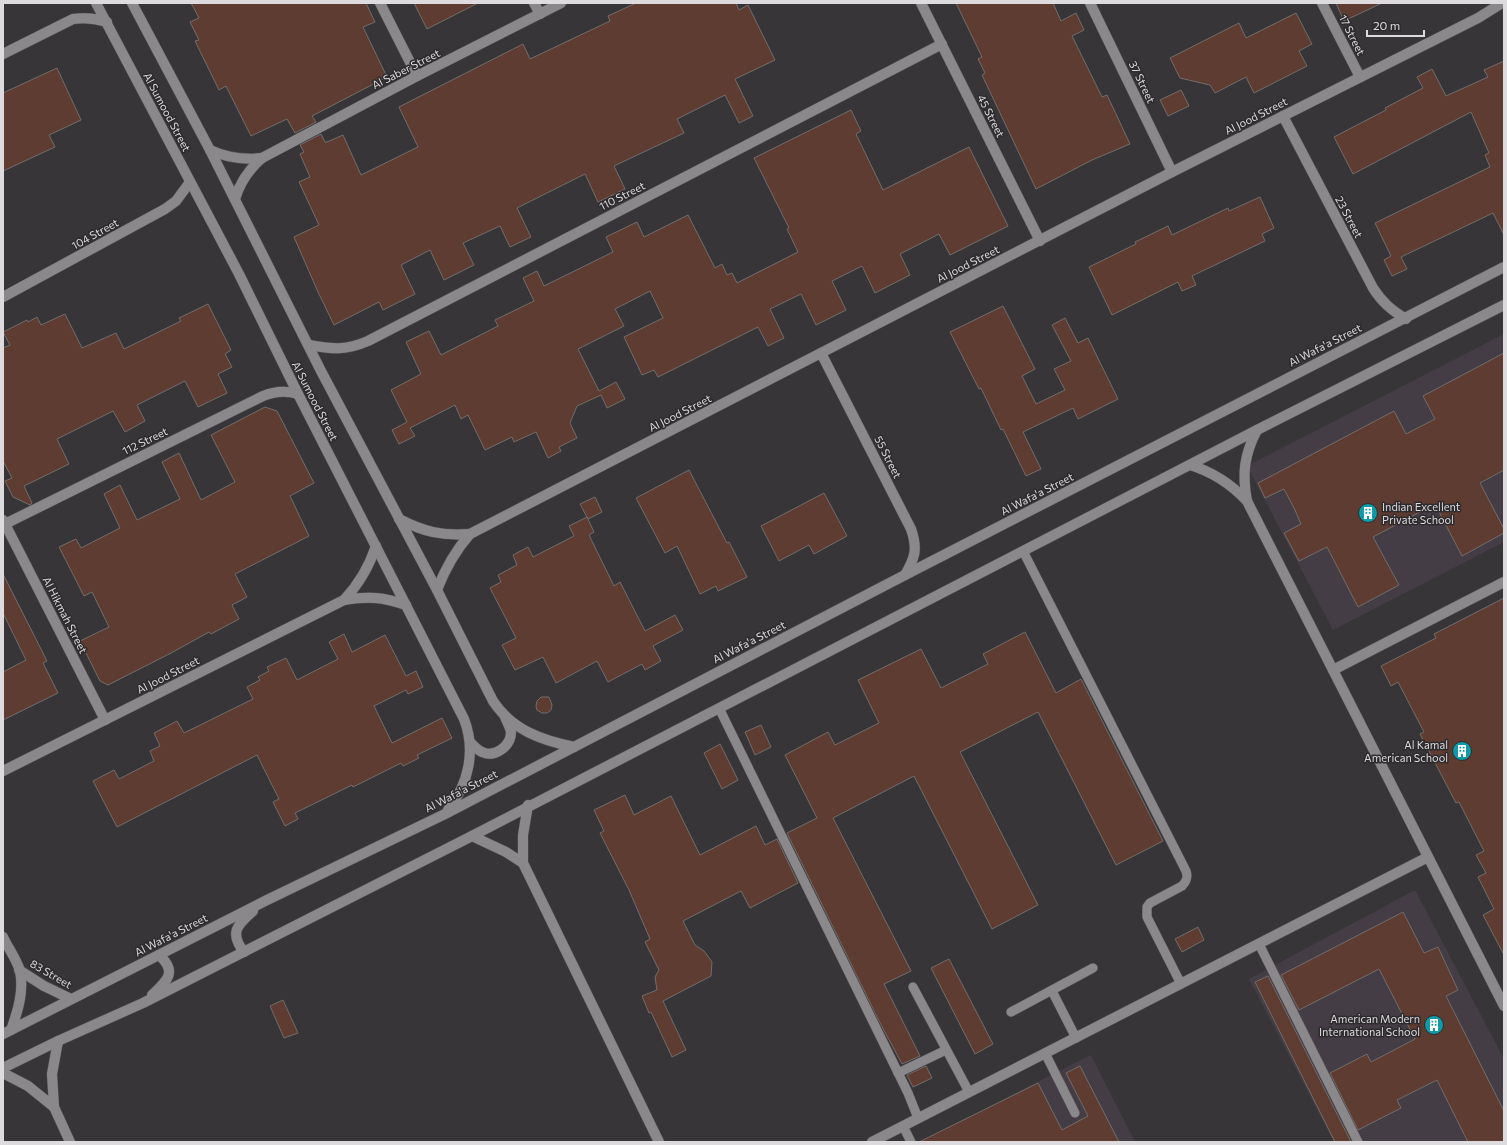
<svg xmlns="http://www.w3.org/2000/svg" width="1507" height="1145" font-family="Commissioner,sans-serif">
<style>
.built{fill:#453d45}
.building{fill:#5f3c31;stroke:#726d6b}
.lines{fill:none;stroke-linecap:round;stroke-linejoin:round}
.service-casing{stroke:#545154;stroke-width:10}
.minor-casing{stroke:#545154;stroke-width:11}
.tertiary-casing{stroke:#545154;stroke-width:11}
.service{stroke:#8b888b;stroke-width:9}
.minor{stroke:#8b888b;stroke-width:10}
.tertiary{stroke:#8b888b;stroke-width:10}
.labels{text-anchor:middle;stroke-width:3;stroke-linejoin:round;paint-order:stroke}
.street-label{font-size:11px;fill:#dddbdd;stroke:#2e2b2e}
.poi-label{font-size:11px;fill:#dddbdd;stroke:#2e2b2e;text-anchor:end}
</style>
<rect width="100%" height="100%" fill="#383538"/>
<!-- built -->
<g class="built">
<path d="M 1504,334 L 1504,542 L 1333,630 L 1247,466 Z"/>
<path d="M 1415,890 L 1504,1059 L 1504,1142 L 1334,1142 L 1249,979 Z"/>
<path d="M 1091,1055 L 1135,1142 L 922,1142 L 1055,1073 Z"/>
</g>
<!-- building -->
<g class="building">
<path d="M 191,3 L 366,3 L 375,22 L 363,27 L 387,77 L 312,116 L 316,122 L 295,133 L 287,119 L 251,136 L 226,86 L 219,90 L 195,41 L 199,40 L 190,22 L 199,18 Z"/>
<path d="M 414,3 L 478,3 L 427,29 Z"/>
<path d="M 636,3 L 736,3 L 739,10 L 748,5 L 775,60 L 735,79 L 753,116 L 739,123 L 725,95 L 677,119 L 684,133 L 614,166 L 625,189 L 598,202 L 585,174 L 517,208 L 531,237 L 510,247 L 500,226 L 463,243 L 474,265 L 444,280 L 430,250 L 401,265 L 415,294 L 383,310 L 379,302 L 334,325 L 318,292 L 294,237 L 319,225 L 299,182 L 310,177 L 300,154 L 304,152 L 300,145 L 321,134 L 325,142 L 327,142 L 343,135 L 361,175 L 418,147 L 399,107 L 523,44 L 530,59 L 610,21 L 608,16 Z"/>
<path d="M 956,3 L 1053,3 L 1061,21 L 1076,13 L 1084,30 L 1072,36 L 1102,97 L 1107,95 L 1130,144 L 1092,160 L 1036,189 L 982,75 L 985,73 L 978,59 L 982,57 Z"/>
<path d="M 1336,3 L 1382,3 L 1344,21 Z"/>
<path d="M 1296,13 L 1312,44 L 1299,51 L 1307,66 L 1254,93 L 1246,77 L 1215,93 L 1210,85 L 1180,78 L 1170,58 L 1239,23 L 1246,38 Z"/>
<path d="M 1504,61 L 1504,235 L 1493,213 L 1401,257 L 1407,269 L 1392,276 L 1384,260 L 1391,256 L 1375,223 L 1490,167 L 1485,155 L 1489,153 L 1471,112 L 1353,174 L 1334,137 L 1386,110 L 1385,108 L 1423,88 L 1417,77 L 1432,69 L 1446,96 L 1488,77 L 1484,70 Z"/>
<path d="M 57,68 L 81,120 L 49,135 L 55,147 L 3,171 L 3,93 Z"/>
<path d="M 1181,90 L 1189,106 L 1168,116 L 1160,100 Z"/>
<path d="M 851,110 L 861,131 L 856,134 L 883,190 L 969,147 L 1008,226 L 950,255 L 939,234 L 900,254 L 910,275 L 875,293 L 862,266 L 832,281 L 846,310 L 816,325 L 801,294 L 770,309 L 784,338 L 768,346 L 758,327 L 658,377 L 654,370 L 642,375 L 624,337 L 663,318 L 650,291 L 615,309 L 624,326 L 578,349 L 599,391 L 616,382 L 625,399 L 607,408 L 601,395 L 577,406 L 570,423 L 577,438 L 559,447 L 561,451 L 548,458 L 536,432 L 514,442 L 512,437 L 485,450 L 468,415 L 461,419 L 455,405 L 410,428 L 415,436 L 399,444 L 392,430 L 407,422 L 391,390 L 421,374 L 406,342 L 429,331 L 441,355 L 498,326 L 495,320 L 534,301 L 523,278 L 537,271 L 544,286 L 613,252 L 606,237 L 637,222 L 644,237 L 688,215 L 715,268 L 722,264 L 727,275 L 732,273 L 737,283 L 798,252 L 787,229 L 789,228 L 754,158 Z"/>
<path d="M 1260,197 L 1274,228 L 1262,234 L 1265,241 L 1192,276 L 1196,285 L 1182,291 L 1178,282 L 1112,315 L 1089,267 L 1136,244 L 1135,242 L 1168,226 L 1172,235 L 1228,208 L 1229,211 Z"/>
<path d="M 208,304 L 231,350 L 225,354 L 232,367 L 218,374 L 227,393 L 198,407 L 185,381 L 137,405 L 145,421 L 125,432 L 113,411 L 57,439 L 69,464 L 24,486 L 32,503 L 30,505 L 13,497 L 5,481 L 12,478 L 3,461 L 3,348 L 10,345 L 3,332 L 27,320 L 28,322 L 37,317 L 41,325 L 65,314 L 82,348 L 116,333 L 124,349 L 181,321 L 179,318 Z"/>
<path d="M 1003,306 L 1035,369 L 1022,376 L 1036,404 L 1065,390 L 1054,369 L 1071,361 L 1052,325 L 1065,318 L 1078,343 L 1088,338 L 1118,399 L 1078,419 L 1073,408 L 1023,432 L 1041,469 L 1026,476 L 1003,429 L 1001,430 L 981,388 L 979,389 L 950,332 Z"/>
<path d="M 1504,353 L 1504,470 L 1480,483 L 1504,529 L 1504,533 L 1462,556 L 1435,504 L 1373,537 L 1399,585 L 1358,607 L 1327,547 L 1299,561 L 1284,533 L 1301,524 L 1295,510 L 1284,489 L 1265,498 L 1258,483 L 1394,411 L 1406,434 L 1435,419 L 1423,396 Z"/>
<path d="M 265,407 L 277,411 L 314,483 L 290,496 L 309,536 L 235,574 L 247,597 L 232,605 L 239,619 L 211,634 L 209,632 L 173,652 L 108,685 L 100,681 L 80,641 L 109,627 L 92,592 L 84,596 L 59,547 L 76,539 L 81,548 L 120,528 L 104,494 L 120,485 L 137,520 L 180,499 L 162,462 L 179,453 L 201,500 L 235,482 L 211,435 Z"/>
<path d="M 689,470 L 727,543 L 729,542 L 747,577 L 718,591 L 716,586 L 700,594 L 677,546 L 665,553 L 636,498 Z"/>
<path d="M 824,493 L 847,536 L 814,554 L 809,545 L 779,561 L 761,526 Z"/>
<path d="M 595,497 L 602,512 L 588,519 L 580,504 Z"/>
<path d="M 587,517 L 594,532 L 589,535 L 614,586 L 620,582 L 645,631 L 675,615 L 683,630 L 653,646 L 661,661 L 645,670 L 642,664 L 608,682 L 597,661 L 556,683 L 543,657 L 515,670 L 502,645 L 516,638 L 490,588 L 501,582 L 498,575 L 517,565 L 513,555 L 528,547 L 533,557 L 574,536 L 569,526 Z"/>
<path d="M 3,574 L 47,661 L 43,663 L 58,693 L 3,720 L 3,672 L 26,660 L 3,613 Z"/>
<path d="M 1504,598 L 1504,955 L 1483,915 L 1494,909 L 1478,877 L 1486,873 L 1476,855 L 1484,851 L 1459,802 L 1456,803 L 1420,734 L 1424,732 L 1398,682 L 1391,686 L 1381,666 L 1436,638 L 1434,634 Z"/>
<path d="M 1025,632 L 1056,693 L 1081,679 L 1163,841 L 1116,865 L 1038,712 L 960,752 L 1038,905 L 992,929 L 914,776 L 833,818 L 911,971 L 884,984 L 920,1056 L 902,1064 L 879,1021 L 787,833 L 817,818 L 785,755 L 828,732 L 835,745 L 879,723 L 858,680 L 921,649 L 941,688 L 988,664 L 983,654 Z"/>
<path d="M 344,634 L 352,652 L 385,635 L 406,676 L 416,671 L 423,687 L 408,694 L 406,690 L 374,706 L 392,743 L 442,718 L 452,738 L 417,755 L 419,758 L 403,766 L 401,763 L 353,787 L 352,785 L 295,813 L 298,819 L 285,826 L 273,802 L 279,799 L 257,755 L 117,827 L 93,781 L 114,770 L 119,779 L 154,761 L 150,751 L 160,746 L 154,733 L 177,721 L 184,733 L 253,699 L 247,687 L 260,680 L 258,677 L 269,671 L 267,667 L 286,658 L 297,680 L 338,659 L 329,642 Z"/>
<path d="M 541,697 L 549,697 L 552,705 L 551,710 L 547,713 L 542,713 L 537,710 L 536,706 L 537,701 Z"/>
<path d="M 761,725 L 771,747 L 755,755 L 745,732 Z"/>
<path d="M 720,744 L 738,780 L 722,789 L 704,753 Z"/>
<path d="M 625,795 L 634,815 L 671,796 L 700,855 L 756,826 L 765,845 L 777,839 L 798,883 L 750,908 L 741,891 L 683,921 L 695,945 L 704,951 L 712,962 L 711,976 L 663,1001 L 686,1050 L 672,1057 L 651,1012 L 649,1013 L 642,996 L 657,990 L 655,977 L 659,970 L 645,942 L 650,939 L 629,890 L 600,833 L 604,831 L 594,810 Z"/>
<path d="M 1403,912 L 1424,953 L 1438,947 L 1458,990 L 1446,996 L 1504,1111 L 1504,1142 L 1468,1142 L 1437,1080 L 1397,1100 L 1401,1108 L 1358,1130 L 1330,1073 L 1367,1054 L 1371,1062 L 1415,1039 L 1379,969 L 1299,1010 L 1281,975 Z"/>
<path d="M 1198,927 L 1204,940 L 1182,952 L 1175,939 Z"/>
<path d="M 949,959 L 993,1044 L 975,1054 L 931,968 Z"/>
<path d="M 1268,976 L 1351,1142 L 1335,1142 L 1255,982 Z"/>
<path d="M 283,1000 L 298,1033 L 284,1038 L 270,1006 Z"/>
<path d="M 926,1066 L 932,1078 L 913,1087 L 907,1075 Z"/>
<path d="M 1080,1066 L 1119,1142 L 919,1142 L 1038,1083 L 1062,1130 L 1088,1116 L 1066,1073 Z"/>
</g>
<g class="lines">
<!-- service casing -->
<g class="service-casing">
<g id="service">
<path d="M 1023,551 L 1186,871 C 1188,877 1187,881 1182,886 L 1150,903 L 1147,907 L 1147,917 L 1181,984"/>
<path d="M 719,708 L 908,1093 L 918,1118"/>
<path d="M 1259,944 L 1358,1142"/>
<path d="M 913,987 L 969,1092"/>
<path d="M 1052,991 L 1076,1038"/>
<path d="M 1011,1012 L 1093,968"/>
<path d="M 1045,1053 L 1075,1113"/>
<path d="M 898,1073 L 946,1050"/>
<path d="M 903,1126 L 911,1142"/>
</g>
</g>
<!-- minor casing -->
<g class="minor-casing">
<g id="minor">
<path d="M 380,3 L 417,76"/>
<path d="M 534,3 L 540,14"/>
<path d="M 921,3 L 1040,241"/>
<path d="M 1090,3 L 1172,172"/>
<path d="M 1322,3 L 1360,77"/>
<path d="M 3,54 L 73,19 C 86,17 95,18 107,22"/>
<path d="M 1283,116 L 1373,288 C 1382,302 1391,310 1406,319"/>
<path d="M 210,150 C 227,158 243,160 262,158"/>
<path d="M 235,199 C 240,182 248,170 262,158 L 417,76 L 561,3"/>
<path d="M 3,297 L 165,209 L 176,201 L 190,182"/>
<path d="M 309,345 C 332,349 345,351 368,341 L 942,44"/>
<path d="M 821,353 L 911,529 C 918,549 915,558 905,575"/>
<path d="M 1190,465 C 1213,472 1231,484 1247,501 L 1504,1006"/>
<path d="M 1247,501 C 1242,474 1244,455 1257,430"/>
<path d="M 399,519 C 424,532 442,536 470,534"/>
<path d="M 3,520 L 105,720"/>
<path d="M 5,524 L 263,396 C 275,391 285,390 298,394"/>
<path d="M 437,590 C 445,569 455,551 470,534 L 1172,172 L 1478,18 L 1502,3"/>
<path d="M 344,600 C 359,584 369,567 376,546"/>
<path d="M 1333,670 L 1504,582"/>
<path d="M 3,771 L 344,600 C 368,596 383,597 406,605"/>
<path d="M 528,805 L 523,835 L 523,863 L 659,1142"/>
<path d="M 472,836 L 506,852 L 523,863"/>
<path d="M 3,937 C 8,948 17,960 20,971 C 24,991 18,1011 11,1030"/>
<path d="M 19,970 L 44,986 L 71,999"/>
<path d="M 58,1041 L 52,1074 L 54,1107 L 70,1142"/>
<path d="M 3,1073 L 28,1086 L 54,1107"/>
<path d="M 872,1142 L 1428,857"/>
</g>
</g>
<!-- tertiary casing -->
<g class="tertiary-casing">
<g id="tertiary">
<path d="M 96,3 L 239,274 L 298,394 L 464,719 C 476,750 469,784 448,810"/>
<path d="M 132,3 L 210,150 L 321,371 L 437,590 L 493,701 C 512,730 541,740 574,747"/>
<path d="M 470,742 C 473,745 477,750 482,752 C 495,758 511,746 511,732 C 510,727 507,722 505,717"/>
<path d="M 244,952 C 229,933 237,925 253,911"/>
<path d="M 152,995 C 167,981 178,972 159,955"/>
<path d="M 3,1034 L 265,901 L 445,814 L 905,575 L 1504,267"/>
<path d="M 3,1068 L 58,1041 L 143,1003 L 472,836 L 1257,430 L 1504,305"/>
</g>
</g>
<!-- service -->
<use href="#service" class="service"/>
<!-- minor -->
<use href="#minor" class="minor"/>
<!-- tertiary -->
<use href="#tertiary" class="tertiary"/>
</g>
<!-- icons -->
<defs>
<g id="building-disc" transform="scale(1)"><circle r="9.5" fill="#0f9aa8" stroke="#2e2b2e"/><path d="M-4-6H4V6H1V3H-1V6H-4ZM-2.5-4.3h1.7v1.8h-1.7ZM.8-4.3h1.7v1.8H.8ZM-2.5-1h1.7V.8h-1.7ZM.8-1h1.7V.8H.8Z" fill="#fff"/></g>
</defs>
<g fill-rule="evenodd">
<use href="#building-disc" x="1368" y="513"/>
<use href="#building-disc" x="1462" y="751"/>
<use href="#building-disc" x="1434" y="1025"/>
</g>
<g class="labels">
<!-- street labels -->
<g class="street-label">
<text transform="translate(1352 35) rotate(63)" y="4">17 Street</text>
<text transform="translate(406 69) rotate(-27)" y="4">Al Saber Street</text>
<text transform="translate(1142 82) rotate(64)" y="4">37 Street</text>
<text transform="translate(167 112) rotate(62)" y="4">Al Sumood Street</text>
<text transform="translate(991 116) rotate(63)" y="4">45 Street</text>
<text transform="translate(1256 116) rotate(-27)" y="4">Al Jood Street</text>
<text transform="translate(622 196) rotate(-27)" y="4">110 Street</text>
<text transform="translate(1349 217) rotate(62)" y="4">23 Street</text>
<text transform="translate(95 234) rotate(-29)" y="4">104 Street</text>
<text transform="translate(968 264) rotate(-27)" y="4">Al Jood Street</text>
<text transform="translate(1325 345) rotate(-27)" y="4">Al Wafa'a Street</text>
<text transform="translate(315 401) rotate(63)" y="4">Al Sumood Street</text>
<text transform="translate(680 413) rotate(-27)" y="4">Al Jood Street</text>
<text transform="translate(145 441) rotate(-26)" y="4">112 Street</text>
<text transform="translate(888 457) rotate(63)" y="4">55 Street</text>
<text transform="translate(1037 494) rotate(-27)" y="4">Al Wafa'a Street</text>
<text transform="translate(65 615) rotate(63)" y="4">Al Hikmah Street</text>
<text transform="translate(749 642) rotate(-27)" y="4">Al Wafa'a Street</text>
<text transform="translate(168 675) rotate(-27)" y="4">Al Jood Street</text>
<text transform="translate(461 791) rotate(-27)" y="4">Al Wafa'a Street</text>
<text transform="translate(171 935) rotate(-27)" y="4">Al Wafa'a Street</text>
<text transform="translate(51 974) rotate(30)" y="4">83 Street</text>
</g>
<!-- poi labels -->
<g class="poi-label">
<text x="1382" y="511" text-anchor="start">Indian Excellent<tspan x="1382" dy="13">Private School</tspan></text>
<text x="1448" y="749">Al Kamal<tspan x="1448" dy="13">American School</tspan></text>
<text x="1420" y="1023">American Modern<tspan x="1420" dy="13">International School</tspan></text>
</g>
</g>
<!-- border -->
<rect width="1507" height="1145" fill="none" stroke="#dddbdd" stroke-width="8"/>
<!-- scale -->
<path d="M1367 30v6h57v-6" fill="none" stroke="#dddbdd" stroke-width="2"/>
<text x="1373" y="30" font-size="12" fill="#dddbdd" stroke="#2e2b2e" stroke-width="3" paint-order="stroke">20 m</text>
</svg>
